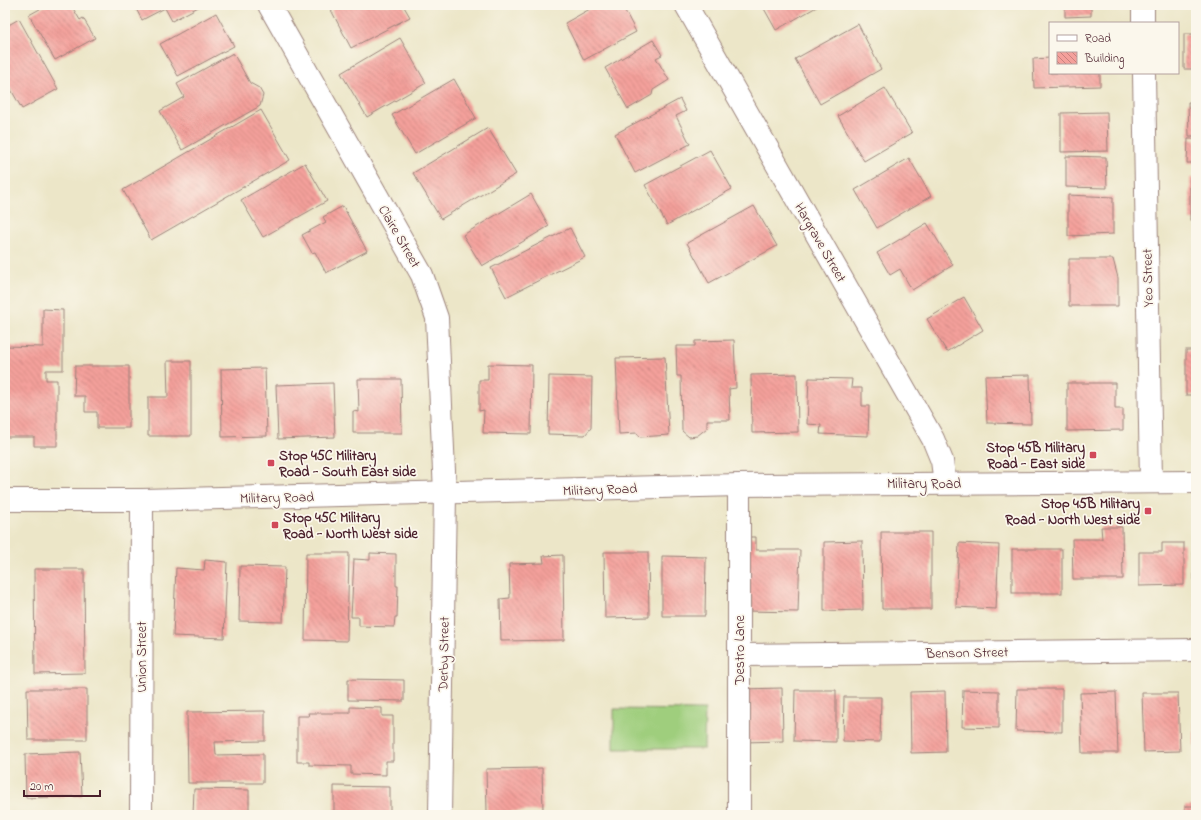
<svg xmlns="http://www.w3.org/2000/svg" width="1201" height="820" font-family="'Indie Flower',sans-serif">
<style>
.pitch{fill:#9fce7d;stroke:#747654}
.building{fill:url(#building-back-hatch)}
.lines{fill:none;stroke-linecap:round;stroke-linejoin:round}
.minor-casing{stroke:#9b827a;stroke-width:24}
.major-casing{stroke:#9b827a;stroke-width:24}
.minor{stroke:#fff;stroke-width:22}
.major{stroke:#fff;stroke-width:22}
.poi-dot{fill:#d1495b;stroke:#fbf7ec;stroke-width:1.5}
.labels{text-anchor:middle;stroke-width:3.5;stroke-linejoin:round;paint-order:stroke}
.street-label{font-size:14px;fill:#4a1f2b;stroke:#fbf7ec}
.poi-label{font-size:14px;font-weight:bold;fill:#4a1f2b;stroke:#fbf7ec;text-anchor:end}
</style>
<defs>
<pattern id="building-back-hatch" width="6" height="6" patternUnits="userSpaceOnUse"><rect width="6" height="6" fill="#f4a09b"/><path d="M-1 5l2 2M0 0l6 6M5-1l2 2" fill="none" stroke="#c8827f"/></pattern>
</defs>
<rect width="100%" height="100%" fill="#fbf7ec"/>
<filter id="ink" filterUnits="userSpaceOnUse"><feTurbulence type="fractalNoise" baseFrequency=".025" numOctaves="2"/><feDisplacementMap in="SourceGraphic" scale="8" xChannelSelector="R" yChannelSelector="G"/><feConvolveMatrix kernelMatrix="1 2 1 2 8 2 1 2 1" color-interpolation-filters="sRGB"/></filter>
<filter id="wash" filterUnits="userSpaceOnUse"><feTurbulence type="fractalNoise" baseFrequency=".012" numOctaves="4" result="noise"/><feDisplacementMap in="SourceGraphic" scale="16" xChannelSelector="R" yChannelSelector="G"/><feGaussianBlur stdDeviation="0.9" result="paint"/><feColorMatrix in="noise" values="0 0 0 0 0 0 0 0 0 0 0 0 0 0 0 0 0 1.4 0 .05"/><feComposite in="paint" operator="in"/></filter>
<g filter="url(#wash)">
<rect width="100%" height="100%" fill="#ece6c8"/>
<!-- pitch -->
<path class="pitch" d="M 614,709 L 705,710 L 704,749 L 614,749 Z"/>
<g id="blocks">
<!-- building -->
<g class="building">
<path d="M 47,5 L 71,5 L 80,20 L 83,18 L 95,38 L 55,60 L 29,15 Z"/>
<path d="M 134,5 L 202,5 L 172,21 L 165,8 L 142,20 Z"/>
<path d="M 340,5 L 403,5 L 410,17 L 351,48 L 331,10 Z"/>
<path d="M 597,5 L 622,5 L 636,32 L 584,60 L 565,23 Z"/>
<path d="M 762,5 L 820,5 L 776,30 Z"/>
<path d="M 1065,5 L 1091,5 L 1091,16 L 1065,17 Z"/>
<path d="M 216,13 L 234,46 L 178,76 L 160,44 Z"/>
<path d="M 19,19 L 58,89 L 22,109 L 5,79 L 5,27 Z"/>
<path d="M 858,24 L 881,69 L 820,104 L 795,59 Z"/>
<rect x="1184" y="34" width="12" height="35"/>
<path d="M 400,38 L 426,83 L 367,117 L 341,73 Z"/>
<path d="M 653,40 L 662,55 L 656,58 L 669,80 L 653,90 L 652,95 L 628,109 L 605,68 Z"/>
<path d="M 233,53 L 250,83 L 259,88 L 263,95 L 260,106 L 182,150 L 160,111 L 184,97 L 177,84 Z"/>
<path d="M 1050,58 L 1050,73 L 1100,73 L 1100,86 L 1034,88 L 1033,59 Z"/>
<path d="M 454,79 L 476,118 L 415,154 L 392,115 Z"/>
<path d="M 885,88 L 912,133 L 864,161 L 838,116 Z"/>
<path d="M 680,99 L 686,111 L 676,116 L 690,144 L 635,173 L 615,134 Z"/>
<path d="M 1188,102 L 1196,102 L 1196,136 L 1189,136 Z"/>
<path d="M 261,110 L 290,160 L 151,240 L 123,190 Z"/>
<path d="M 1107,112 L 1108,151 L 1061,152 L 1061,113 Z"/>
<path d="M 488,128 L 516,174 L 441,219 L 413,173 Z"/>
<path d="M 1188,139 L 1196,139 L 1196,163 L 1187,163 Z"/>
<path d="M 710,150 L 732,189 L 667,225 L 645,185 Z"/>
<path d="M 1066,156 L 1106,157 L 1107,188 L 1066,187 Z"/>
<path d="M 909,158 L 931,196 L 877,228 L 855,190 Z"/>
<path d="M 305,163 L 327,201 L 263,237 L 241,200 Z"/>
<rect x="1190" y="178" width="6" height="42"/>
<path d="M 531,194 L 549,226 L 482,266 L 463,235 Z"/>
<path d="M 1068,195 L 1113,197 L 1113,234 L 1068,236 Z"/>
<path d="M 343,206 L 367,251 L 326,273 L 315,252 L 312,253 L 302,235 L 326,222 L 323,217 Z"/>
<path d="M 754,206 L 777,246 L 709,283 L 687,243 Z"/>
<path d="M 927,223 L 953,265 L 912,290 L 900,269 L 890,275 L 877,253 Z"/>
<path d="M 570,228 L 585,257 L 506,297 L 491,268 Z"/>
<path d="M 1069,259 L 1113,259 L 1118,278 L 1118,306 L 1069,306 Z"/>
<path d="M 964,297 L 983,330 L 947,352 L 927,319 Z"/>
<path d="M 43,309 L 63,310 L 63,370 L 46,370 L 46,380 L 57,380 L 57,446 L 34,446 L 34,437 L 5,437 L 5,346 L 43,347 Z"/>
<path d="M 734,340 L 736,388 L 729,389 L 730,420 L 707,420 L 707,428 L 697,436 L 689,437 L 682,431 L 681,376 L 677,376 L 676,346 L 695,346 L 695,341 Z"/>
<rect x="1186" y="350" width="10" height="45"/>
<path d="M 665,357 L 669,435 L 640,437 L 637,433 L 619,434 L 616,358 Z"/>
<path d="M 167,361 L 191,361 L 191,436 L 148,436 L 148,397 L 168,397 Z"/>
<path d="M 488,364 L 532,365 L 531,434 L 483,433 L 484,410 L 479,411 L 479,380 L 488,380 Z"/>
<path d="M 75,366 L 129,366 L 129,428 L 97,428 L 97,412 L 85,412 L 85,396 L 74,396 Z"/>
<path d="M 265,368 L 267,436 L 222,437 L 221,369 Z"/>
<path d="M 797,374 L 798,432 L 752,433 L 751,375 Z"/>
<path d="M 1030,375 L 1031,424 L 987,423 L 985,376 Z"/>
<path d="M 549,376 L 592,377 L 591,428 L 585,435 L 548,434 Z"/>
<path d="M 809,378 L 852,379 L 851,388 L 862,388 L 862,406 L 869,406 L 868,436 L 820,434 L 821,425 L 807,424 Z"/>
<path d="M 358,379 L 401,379 L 402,433 L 353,433 L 353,411 L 359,412 Z"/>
<path d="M 333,383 L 335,437 L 278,439 L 276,385 Z"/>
<path d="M 1067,383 L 1115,383 L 1115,409 L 1123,409 L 1123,430 L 1067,431 Z"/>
<path d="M 1101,527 L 1122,527 L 1123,579 L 1073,579 L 1072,539 L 1102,539 Z"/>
<path d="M 881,532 L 931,532 L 931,609 L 882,609 Z"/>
<path d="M 746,537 L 756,537 L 756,550 L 800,550 L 798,612 L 746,611 Z"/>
<path d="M 862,541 L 863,610 L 824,611 L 824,542 Z"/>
<path d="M 959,543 L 999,545 L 996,609 L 956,607 Z"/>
<path d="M 1162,543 L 1184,543 L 1184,585 L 1139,586 L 1139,552 L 1162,552 Z"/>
<path d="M 1193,543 L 1196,543 L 1196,607 L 1195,607 Z"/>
<rect x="1012" y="549" width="50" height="44"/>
<path d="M 604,552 L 648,552 L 649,617 L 605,618 Z"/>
<path d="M 306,553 L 349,553 L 347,641 L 305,640 Z"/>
<path d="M 370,553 L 396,554 L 396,586 L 398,586 L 397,617 L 395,617 L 394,627 L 359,626 L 359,617 L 351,617 L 354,559 L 370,560 Z"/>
<path d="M 563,555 L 564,640 L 501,641 L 500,599 L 510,598 L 509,564 L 544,563 L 543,556 Z"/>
<path d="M 662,556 L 706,557 L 705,616 L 662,616 Z"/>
<path d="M 205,560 L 227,562 L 224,638 L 173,636 L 176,568 L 204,570 Z"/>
<path d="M 240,566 L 285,567 L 283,622 L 239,621 Z"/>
<path d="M 34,569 L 84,569 L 85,673 L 35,674 Z"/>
<path d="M 348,679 L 404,680 L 404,701 L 348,700 Z"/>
<path d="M 782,688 L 783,741 L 744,742 L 743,689 Z"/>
<path d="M 27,689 L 87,689 L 87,740 L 28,740 Z"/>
<path d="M 1017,689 L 1062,689 L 1062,732 L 1016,731 Z"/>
<path d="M 795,690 L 836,690 L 836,742 L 794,741 Z"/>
<path d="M 963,690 L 999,691 L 999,728 L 962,727 Z"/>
<path d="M 945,691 L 946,752 L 911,753 L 910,692 Z"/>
<rect x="1194" y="691" width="2" height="54"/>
<path d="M 1116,692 L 1118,753 L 1082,753 L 1080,693 Z"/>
<path d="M 1142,693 L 1178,693 L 1180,751 L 1144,752 Z"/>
<path d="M 844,697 L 881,697 L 880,742 L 843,741 Z"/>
<path d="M 350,707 L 382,708 L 382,716 L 393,716 L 393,761 L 386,761 L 386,775 L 351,774 L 351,766 L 309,765 L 309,762 L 297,762 L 297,716 L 309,716 L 308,713 L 350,713 Z"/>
<path d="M 265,711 L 265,741 L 215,742 L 216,755 L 263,754 L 263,783 L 188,783 L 187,712 Z"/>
<path d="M 80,752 L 82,796 L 26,798 L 25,754 Z"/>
<path d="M 542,768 L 543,811 L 487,812 L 486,769 Z"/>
<path d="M 334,786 L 390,787 L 390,815 L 334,815 Z"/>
<path d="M 194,789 L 249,790 L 249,815 L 193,815 Z"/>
<rect x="1185" y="806" width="11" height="9"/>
</g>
</g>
</g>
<g filter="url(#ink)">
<use href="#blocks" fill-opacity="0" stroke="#9b827a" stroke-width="1"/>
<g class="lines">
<!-- minor casing -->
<g class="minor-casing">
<g id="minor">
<path d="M 269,5 L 422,275 L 437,318 L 445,493 L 440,815"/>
<path d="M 686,5 L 933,439 L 942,461 L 945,483"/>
<path d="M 1143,5 L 1143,23"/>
<path d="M 1144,73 L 1151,482"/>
<path d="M 739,485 L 739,815"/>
<path d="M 739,655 L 1196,650"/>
<path d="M 141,815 L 142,500"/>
</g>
</g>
<!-- major casing -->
<g class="major-casing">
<path id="major" d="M 5,500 L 142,500 L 739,485 L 1196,482"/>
</g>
<!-- minor -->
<use href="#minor" class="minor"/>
<!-- major -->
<use href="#major" class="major"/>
</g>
</g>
<!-- markers -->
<g class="poi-dot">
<rect x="1089" y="451" width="8" height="8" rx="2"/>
<rect x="267" y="459" width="8" height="8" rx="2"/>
<rect x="1144" y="507" width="8" height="8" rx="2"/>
<rect x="271" y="521" width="8" height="8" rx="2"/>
</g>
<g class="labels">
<!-- street labels -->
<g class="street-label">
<text transform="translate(400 236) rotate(60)" y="5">Claire Street</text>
<text transform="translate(821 242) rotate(60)" y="5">Hargrave Street</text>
<text transform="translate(1147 278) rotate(-91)" y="5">Yeo Street</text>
<text x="924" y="488">Military Road</text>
<text transform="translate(600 489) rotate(-2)" y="5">Military Road</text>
<text transform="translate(277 497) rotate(-1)" y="5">Military Road</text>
<text transform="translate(739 650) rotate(-90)" y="5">Destro Lane</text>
<text transform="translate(967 652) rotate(-1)" y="5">Benson Street</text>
<text transform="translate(443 654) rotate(-89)" y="5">Derby Street</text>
<text transform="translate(141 657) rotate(-90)" y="5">Union Street</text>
</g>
<!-- poi labels -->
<g class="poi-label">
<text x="1085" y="452">Stop 45B Military<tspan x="1085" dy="16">Road - East side</tspan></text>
<text x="279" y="460" text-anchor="start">Stop 45C Military<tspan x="279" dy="16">Road - South East side</tspan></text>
<text x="1140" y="508">Stop 45B Military<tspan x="1140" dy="16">Road - North West side</tspan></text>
<text x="283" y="522" text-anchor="start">Stop 45C Military<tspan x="283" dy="16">Road - North West side</tspan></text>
</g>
</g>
<!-- margin -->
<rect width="1201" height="820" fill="none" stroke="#fbf7ec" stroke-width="20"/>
<!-- legend -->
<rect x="1049" y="22" width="130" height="52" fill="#fbf7ec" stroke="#b4a19f"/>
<rect x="1057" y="35" width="20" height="6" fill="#ffffff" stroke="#b4a19f"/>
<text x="1085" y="42" font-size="12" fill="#4a1f2b">Road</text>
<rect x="1057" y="52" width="20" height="12" fill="url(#building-back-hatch)" stroke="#b4a19f"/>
<text x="1085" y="62" font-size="12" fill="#4a1f2b">Building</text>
<!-- scale -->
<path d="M24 790v6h76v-6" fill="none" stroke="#4a1f2b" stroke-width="2"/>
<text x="30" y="790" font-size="12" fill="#4a1f2b" stroke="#fbf7ec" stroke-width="3" paint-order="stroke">20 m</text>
</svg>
